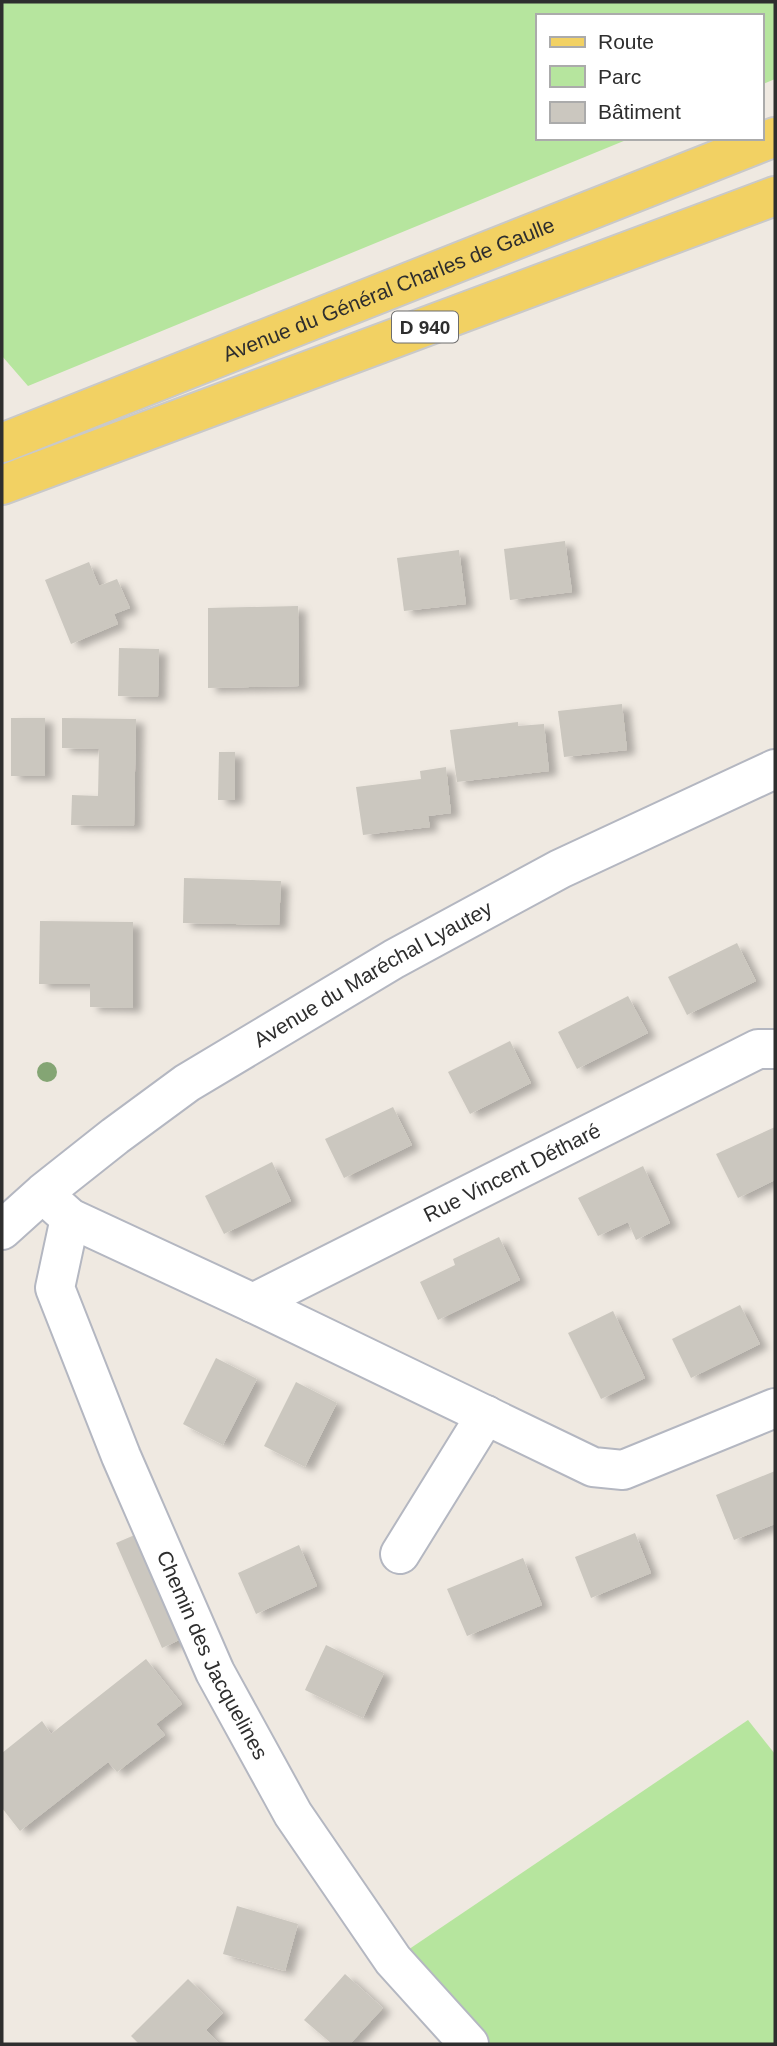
<svg xmlns="http://www.w3.org/2000/svg" width="777" height="2046" font-family="Helvetica,sans-serif">
<style>
.green{fill:#b6e59e}
.building{fill:#cbc7bf;filter:url(#shadow)}
.lines{fill:none;stroke-linecap:round;stroke-linejoin:round}
.minor-casing{stroke:#b4b7c1;stroke-width:42}
.major-casing{stroke:#c9c9c9;stroke-width:42}
.minor{stroke:#fff;stroke-width:38}
.major{stroke:#f2d163;stroke-width:38}
.tree{fill:#84a574}
.labels{text-anchor:middle;stroke-width:5;stroke-linejoin:round;paint-order:stroke}
.shield{fill:#fff;stroke:#6d6d6d;stroke-width:2}
.shield-label{font-size:19px;font-weight:bold;fill:#2e2e2e}
.street-label{font-size:21px;fill:#2e2e2e;stroke:#fff}
</style>
<defs>
<filter id="shadow"><feDropShadow dx="8" dy="4.5" stdDeviation="3.5" flood-color="#0004"/></filter>
</defs>
<rect width="100%" height="100%" fill="#efe9e1"/>
<!-- green -->
<g class="green">
<path d="M 2,2 L 775,2 L 775,79 L 761,85 L 761,16 L 537,16 L 537,138 L 631,138 L 28,386 L 2,356 Z"/>
<path d="M 748,1720 L 775,1754 L 775,2044 L 469,2044 L 393,1960 Z"/>
</g>
<!-- building -->
<g class="building">
<path d="M 565,541 L 572,592 L 510,600 L 504,549 Z"/>
<path d="M 459,550 L 466,604 L 404,611 L 397,558 Z"/>
<path d="M 89,562 L 99,586 L 117,579 L 130,608 L 114,614 L 118,624 L 71,644 L 45,580 Z"/>
<path d="M 298,606 L 299,686 L 208,688 L 208,608 Z"/>
<path d="M 119,648 L 159,649 L 158,697 L 118,696 Z"/>
<path d="M 622,704 L 627,750 L 564,757 L 558,711 Z"/>
<rect x="11" y="718" width="34" height="58"/>
<path d="M 62,718 L 136,719 L 134,826 L 71,825 L 72,795 L 98,796 L 99,749 L 62,748 Z"/>
<path d="M 518,722 L 518,726 L 544,724 L 549,771 L 457,782 L 450,730 Z"/>
<path d="M 219,752 L 235,752 L 235,800 L 218,800 Z"/>
<path d="M 446,767 L 451,813 L 428,816 L 430,827 L 363,835 L 356,787 L 421,779 L 420,771 Z"/>
<path d="M 184,878 L 281,881 L 279,925 L 183,923 Z"/>
<path d="M 40,921 L 133,922 L 133,1008 L 90,1007 L 90,984 L 39,984 Z"/>
<path d="M 737,943 L 756,981 L 687,1015 L 668,977 Z"/>
<path d="M 628,996 L 648,1033 L 577,1069 L 558,1032 Z"/>
<path d="M 510,1041 L 531,1083 L 470,1114 L 448,1072 Z"/>
<path d="M 393,1107 L 412,1145 L 344,1178 L 325,1139 Z"/>
<path d="M 775,1127 L 775,1180 L 738,1198 L 716,1154 Z"/>
<path d="M 272,1162 L 291,1201 L 224,1234 L 205,1196 Z"/>
<path d="M 643,1166 L 670,1223 L 636,1240 L 628,1222 L 598,1236 L 578,1198 Z"/>
<path d="M 499,1237 L 520,1280 L 438,1320 L 420,1282 L 455,1265 L 453,1259 Z"/>
<path d="M 740,1305 L 760,1344 L 691,1378 L 672,1339 Z"/>
<path d="M 613,1311 L 645,1378 L 601,1399 L 568,1333 Z"/>
<path d="M 216,1358 L 257,1379 L 223,1445 L 183,1424 Z"/>
<path d="M 296,1382 L 337,1403 L 305,1467 L 264,1446 Z"/>
<path d="M 775,1471 L 775,1524 L 734,1540 L 716,1495 Z"/>
<path d="M 144,1531 L 190,1635 L 162,1648 L 116,1543 Z"/>
<path d="M 635,1533 L 651,1573 L 591,1598 L 575,1557 Z"/>
<path d="M 299,1545 L 317,1586 L 256,1614 L 238,1573 Z"/>
<path d="M 523,1558 L 542,1605 L 467,1636 L 447,1589 Z"/>
<path d="M 326,1645 L 384,1673 L 363,1718 L 305,1690 Z"/>
<path d="M 146,1659 L 182,1704 L 156,1724 L 165,1735 L 117,1772 L 108,1762 L 20,1831 L 2,1808 L 2,1753 L 42,1721 L 51,1734 Z"/>
<path d="M 237,1906 L 298,1924 L 285,1971 L 223,1954 Z"/>
<path d="M 345,1974 L 383,2008 L 350,2044 L 332,2044 L 304,2020 Z"/>
<path d="M 188,1979 L 223,2013 L 206,2030 L 220,2044 L 139,2044 L 131,2036 Z"/>
</g>
<g class="lines">
<!-- minor casing -->
<g class="minor-casing">
<g id="minor">
<path d="M 51,1201 L 70,1218 L 253,1303 L 593,1467 L 623,1470 L 775,1408"/>
<path id="s1" d="M 70,1218 L 55,1288 L 121,1456 L 215,1672 L 293,1814 L 393,1960 L 469,2044"/>
<path id="s2" d="M 2,1230 L 43,1193 L 115,1136 L 187,1083 L 394,959 L 560,869 L 775,769"/>
<path id="s3" d="M 253,1303 L 758,1049 L 775,1049"/>
<path d="M 400,1554 L 486,1415"/>
</g>
</g>
<!-- major casing -->
<g class="major-casing">
<g id="major">
<path id="s4" d="M 2,443 C 260,343 516,237 775,137"/>
<path d="M 2,485 L 775,196"/>
</g>
</g>
<!-- minor -->
<use href="#minor" class="minor"/>
<!-- major -->
<use href="#major" class="major"/>
</g>
<!-- trees -->
<circle class="tree" cx="47" cy="1072" r="10"/>
<g class="labels">
<!-- shield labels -->
<rect class="shield" x="392" y="311.5" width="66" height="31" rx="5"/>
<g class="shield-label">
<text x="425" y="334">D 940</text>
</g>
<!-- street labels -->
<g class="street-label">
<text dy="7" stroke="none"><textPath href="#s4" startOffset="416">Avenue du Général Charles de Gaulle</textPath></text>
<text dy="7" stroke="none"><textPath href="#s2" startOffset="452">Avenue du Maréchal Lyautey</textPath></text>
<text dy="7" stroke="none"><textPath href="#s3" startOffset="290">Rue Vincent Détharé</textPath></text>
<text dy="7" stroke="none"><textPath href="#s1" startOffset="471">Chemin des Jacquelines</textPath></text>
</g>
</g>
<!-- border -->
<rect width="777" height="2046" fill="none" stroke="#2e2e2e" stroke-width="7"/>
<!-- legend -->
<rect x="536" y="14" width="228" height="126" fill="#ffffff" stroke="#ababab" stroke-width="2"/>
<rect x="550" y="37" width="35" height="10" fill="#f2d163" stroke="#ababab" stroke-width="2"/>
<text x="598" y="49" font-size="21" fill="#2e2e2e">Route</text>
<rect x="550" y="66" width="35" height="21" fill="#b6e59e" stroke="#ababab" stroke-width="2"/>
<text x="598" y="84" font-size="21" fill="#2e2e2e">Parc</text>
<rect x="550" y="102" width="35" height="21" fill="#cbc7bf" stroke="#ababab" stroke-width="2"/>
<text x="598" y="119" font-size="21" fill="#2e2e2e">Bâtiment</text>
</svg>
